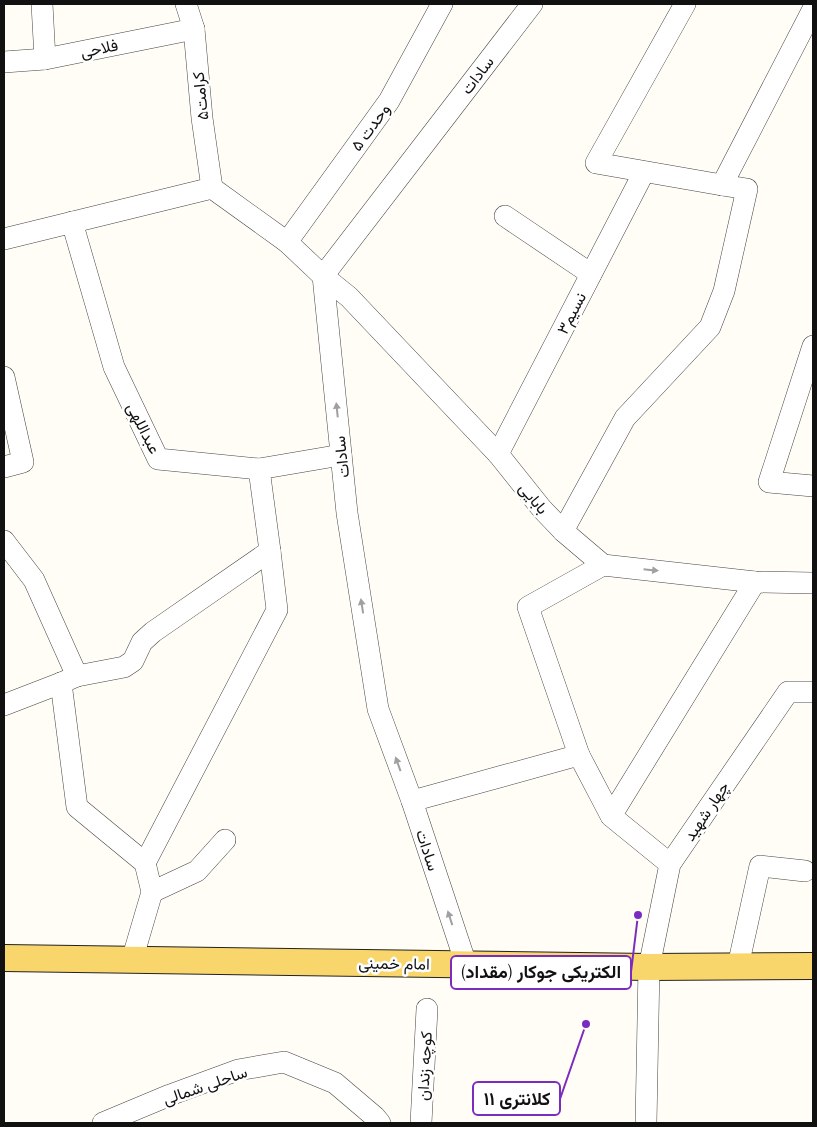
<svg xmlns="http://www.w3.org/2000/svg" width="817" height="1127" font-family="Spectral,Vazirmatn,serif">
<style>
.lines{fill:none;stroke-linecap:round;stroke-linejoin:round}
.minor-casing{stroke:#444;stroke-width:22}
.major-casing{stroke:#222;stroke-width:28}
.minor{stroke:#fff;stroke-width:21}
.major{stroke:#f9d66b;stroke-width:26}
.oneway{fill:#a0a0a0}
.labels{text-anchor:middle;stroke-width:5;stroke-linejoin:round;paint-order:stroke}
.street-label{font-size:16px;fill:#111;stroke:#fff}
.leader{fill:none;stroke:#7b2cbf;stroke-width:2}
.callout-dot{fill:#7b2cbf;stroke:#fff;stroke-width:2}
.callout{fill:#fff;stroke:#7b2cbf;stroke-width:2}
.callout-label{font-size:18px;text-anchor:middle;font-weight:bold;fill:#111}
</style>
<rect width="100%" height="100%" fill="#fffdf5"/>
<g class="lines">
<!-- minor casing -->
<g class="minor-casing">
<g id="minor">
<path d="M 42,4 L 45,59"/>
<path d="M 186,4 L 194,29 L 202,118 L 212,188"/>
<path d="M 685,4 L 596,163 L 722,185"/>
<path d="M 4,62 L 45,59 L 194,29"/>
<path d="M 505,216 L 591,274"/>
<path d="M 72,222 L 114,367 L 158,459 L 259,469 L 341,455"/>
<path d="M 4,239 L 212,188 L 287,242 L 323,276 L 349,297 L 498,454 L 542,509 L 563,531 L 603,565 L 755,582 L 813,583"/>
<path d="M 287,242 L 389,101 L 442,4"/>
<path d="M 813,346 L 769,482 L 813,486"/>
<path d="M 4,377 L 23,462 L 4,467"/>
<path d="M 498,454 L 644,172"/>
<path d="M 563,531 L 625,418 L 710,327 L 724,291 L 747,189 L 722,185 L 813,9"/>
<path d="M 4,541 L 34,580 L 77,676"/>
<path d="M 61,683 L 77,807 L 145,863 L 152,892 L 132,960"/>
<path d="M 4,705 L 61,683 L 77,676 L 124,667 L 133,661 L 142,642 L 153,632 L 270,551 L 259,469"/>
<path d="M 579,755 L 528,607 L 603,565"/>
<path d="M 412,801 L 579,755 L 611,816"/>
<path d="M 145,863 L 277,610 L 270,551"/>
<path d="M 670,864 L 611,816 L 755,582"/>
<path d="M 152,892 L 197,871 L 225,840"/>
<path d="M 466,964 L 412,801 L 378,709 L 347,513 L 323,276 L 532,4"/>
<path d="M 738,966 L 760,866 L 805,871"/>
<path d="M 103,1123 L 170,1095 L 238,1070 L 284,1062 L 335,1083 L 375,1117 L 380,1123"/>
<path d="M 421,1123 L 427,1009"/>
<path d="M 646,1123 L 649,967 L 670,864 L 788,692 L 813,692"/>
</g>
</g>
<!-- major casing -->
<g class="major-casing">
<path id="major" d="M 4,958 L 649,967 L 813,966"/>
</g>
<!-- minor -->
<use href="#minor" class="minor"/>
<!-- major -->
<use href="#major" class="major"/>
</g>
<!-- one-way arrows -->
<defs><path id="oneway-solid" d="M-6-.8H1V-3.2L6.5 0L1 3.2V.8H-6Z" transform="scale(1.25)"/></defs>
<g class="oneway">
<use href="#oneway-solid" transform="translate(337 410) rotate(-96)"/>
<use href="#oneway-solid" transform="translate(651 570) rotate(6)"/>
<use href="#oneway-solid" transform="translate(362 606) rotate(-99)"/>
<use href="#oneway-solid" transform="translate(398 764) rotate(-110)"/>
<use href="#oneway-solid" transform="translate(450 918) rotate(-108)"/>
</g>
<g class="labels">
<!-- street labels -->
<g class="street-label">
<text transform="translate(99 48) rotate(-12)" y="6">فلاحی</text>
<text transform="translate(477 75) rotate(-53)" y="6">سادات</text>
<text transform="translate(200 96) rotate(-96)" y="6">کرامت۵</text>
<text transform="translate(370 127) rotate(-54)" y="6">وحدت ۵</text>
<text transform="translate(571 313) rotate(-63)" y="6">نسیم۳</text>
<text transform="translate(144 428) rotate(63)" y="6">عبداللهی</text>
<text transform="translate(341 457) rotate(-96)" y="6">سادات</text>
<text transform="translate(534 498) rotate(50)" y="6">بابایی</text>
<text transform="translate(706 811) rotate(-56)" y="6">چهار شهید</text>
<text transform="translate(428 850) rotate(72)" y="6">سادات</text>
<text transform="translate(394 963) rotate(1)" y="6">امام خمینی</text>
<text transform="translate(424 1066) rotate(-87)" y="6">کوچه زندان</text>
<text transform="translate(205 1085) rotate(-19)" y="6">ساحلی شمالی</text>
</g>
</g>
<!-- callouts -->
<path class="leader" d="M638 915L631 972M586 1024L560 1099"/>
<g class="callout-dot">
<circle cx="638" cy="915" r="5"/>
<circle cx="586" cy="1024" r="5"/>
</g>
<g class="callout">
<rect x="451" y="956" width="180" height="33" rx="5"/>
<rect x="473" y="1082" width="87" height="33" rx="5"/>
</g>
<g class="callout-label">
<text x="541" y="978">الکتریکی جوکار (مقداد)</text>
<text x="517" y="1105">کلانتری ۱۱</text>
</g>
<!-- border -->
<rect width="817" height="1127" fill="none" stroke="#111111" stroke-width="10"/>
</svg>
